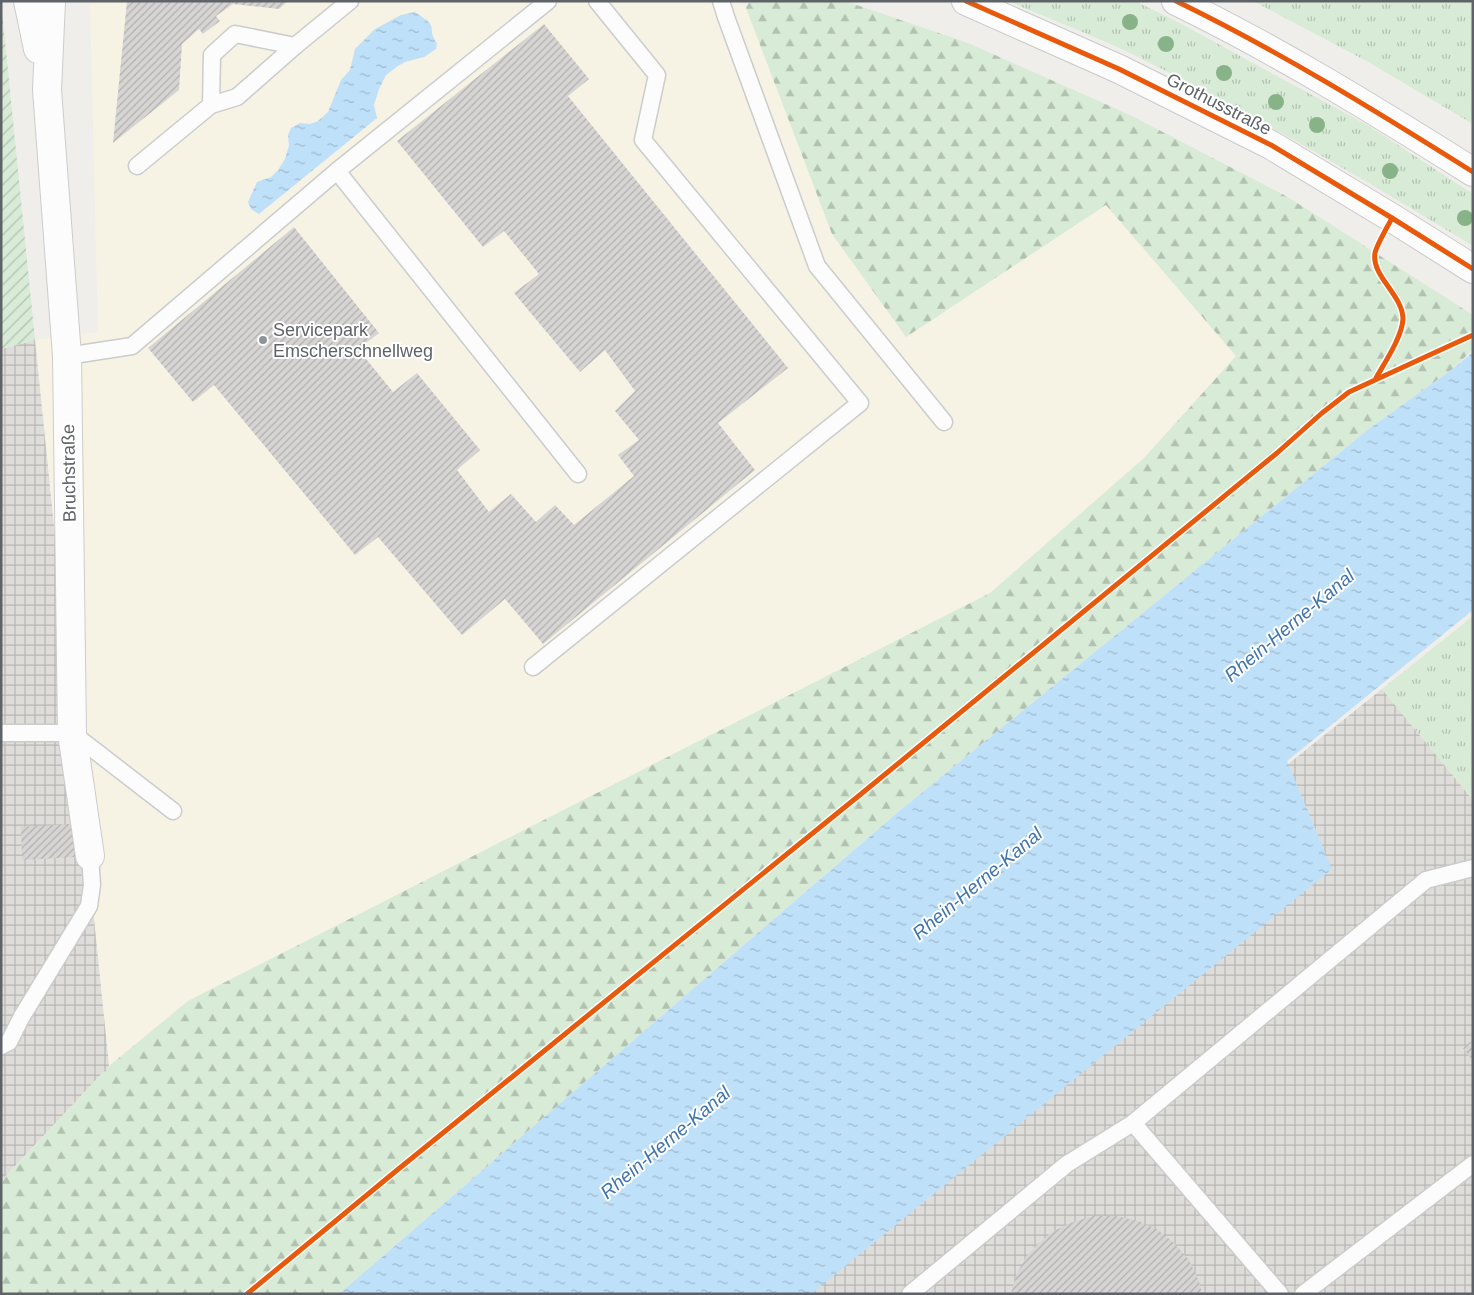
<svg xmlns="http://www.w3.org/2000/svg" width="1474" height="1295" font-family="Arial,sans-serif">
<style>
.commercial{fill:#f7f3e4}
.industrial{fill:url(#industrial-grid)}
.grass{fill:url(#grass-tufts)}
.forest{fill:url(#forest-firs)}
.garden{fill:url(#garden-furrows)}
.water{fill:url(#water-ripples)}
.building{fill:url(#building-hatch)}
.lines{fill:none;stroke-linecap:round;stroke-linejoin:round}
.service-casing{stroke:#cbcccc;stroke-width:19}
.minor-casing{stroke:#cbcccc;stroke-width:30}
.secondary-casing{stroke:#cacacb;stroke-width:30}
.service{stroke:#fdfcfc;stroke-width:16}
.minor{stroke:#fdfcfc;stroke-width:28}
.secondary{stroke:#fdfcfc;stroke-width:28}
.cycleway-casing{stroke:#fff;stroke-width:8}
.cycleway{stroke:#e8590c;stroke-width:5}
.tree{fill:#88b388}
.poi-dot{fill:#919496;stroke:#fff;stroke-width:2}
.labels{text-anchor:middle;stroke-width:4;stroke-linejoin:round;paint-order:stroke}
.street-label{font-size:18px;fill:#5f6368;stroke:#fff}
.poi-label{font-size:18px;fill:#5f6368;stroke:#fff;text-anchor:start}
.water-label{font-size:19px;font-style:italic;fill:#4174aa;stroke:#fff}
</style>
<defs>
<pattern id="industrial-grid" width="8" height="8" patternUnits="userSpaceOnUse" patternTransform="scale(1.25)"><rect width="8" height="8" fill="#dfddda"/><path d="M0 4h8M4 0v8" fill="none" stroke="#b8b7b5"/></pattern>
<pattern id="grass-tufts" width="24" height="20" patternUnits="userSpaceOnUse" patternTransform="scale(1.25)"><rect width="24" height="20" fill="#d8ebd6"/><path d="M3 7l-1-3M5 7V3M7 7l1-3M15 17l-1-3M17 17v-4M19 17l1-3" fill="none" stroke="#b2c2b1"/></pattern>
<pattern id="forest-firs" width="22" height="20" patternUnits="userSpaceOnUse" patternTransform="scale(1.25)"><rect width="22" height="20" fill="#d8ebd6"/><path d="M5 1l3.5 6h-7zM16 11l3.5 6h-7z" fill="#b2c2b1"/></pattern>
<pattern id="garden-furrows" width="10" height="10" patternUnits="userSpaceOnUse" patternTransform="scale(1.25)"><rect width="10" height="10" fill="#d8ebd6"/><path d="M-1 1l2-2M0 10L10 0M9 11l2-2" fill="none" stroke="#b2c2b1"/></pattern>
<pattern id="water-ripples" width="26" height="14" patternUnits="userSpaceOnUse" patternTransform="scale(1.25)"><rect width="26" height="14" fill="#bfe0f9"/><path d="M2 4q2-2 4 0t4 0M15 11q2-2 4 0t4 0" fill="none" stroke="#9eb9cd"/></pattern>
<pattern id="building-hatch" width="6" height="6" patternUnits="userSpaceOnUse" patternTransform="scale(1.25)"><rect width="6" height="6" fill="#d6d5d3"/><path d="M-1 1l2-2M0 6l6-6M5 7l2-2" fill="none" stroke="#b1b0af"/></pattern>
</defs>
<rect width="100%" height="100%" fill="#efeeea"/>
<!-- commercial -->
<path class="commercial" d="M 90,1 L 737,1 L 746,8 L 907,337 L 1106,205 L 1236,356 L 1144,458 L 990,593 L 188,1001 L 109,1066 L 35,340 L 98,332 Z"/>
<!-- industrial -->
<g class="industrial">
<path d="M 35,340 L 109,1066 L 1,1181 L 1,349 Z"/>
<path d="M 1382,689 L 1473,800 L 1473,1294 L 625,1294 Z"/>
</g>
<!-- grass -->
<g class="grass">
<path d="M 1008,1 L 1135,1 L 1176,21 L 1369,126 L 1473,194 L 1473,246 C 1361,177 1248,111 1130,53 C 1090,34 1048,18 1008,1 Z"/>
<path d="M 1253,1 L 1473,1 L 1473,124 L 1370,63 Z"/>
<path d="M 1473,616 L 1473,800 L 1382,689 Z"/>
</g>
<!-- forest -->
<path class="forest" d="M 750,1 L 845,1 L 968,43 L 1130,115 L 1286,196 L 1473,315 L 1473,349 L 1454,368 L 1370,428 L 897,813 L 339,1294 L 1,1294 L 1,1181 L 109,1066 L 188,1001 L 990,593 L 1144,458 L 1236,356 L 1106,205 L 906,337 L 832,234 L 746,8 Z"/>
<!-- garden -->
<path class="garden" d="M 1,1 L 35,340 L 1,349 Z"/>
<!-- water -->
<g class="water">
<path d="M 415,12 C 419,15 428,20 430,24 C 433,28 431,32 433,36 C 434,39 435,41 437,43 L 436,49 L 424,57 L 405,62 L 398,66 L 386,75 L 379,89 L 374,105 L 377,118 L 259,214 L 251,209 L 248,202 L 257,182 L 271,177 L 278,170 L 285,159 L 289,145 L 288,135 L 291,128 L 300,123 L 310,124 L 318,121 L 328,112 L 341,80 L 350,70 L 355,49 L 375,29 L 401,15 Z"/>
<path d="M 1473,352 L 1473,610 L 1287,761 L 1332,869 L 811,1294 L 339,1294 L 897,813 L 1370,428 L 1454,368 Z"/>
</g>
<!-- building -->
<g class="building">
<path d="M 127,1 L 288,1 L 279,9 L 233,4 L 216,16 L 220,21 L 203,34 L 199,29 L 182,44 L 179,90 L 113,143 Z"/>
<path d="M 544,24 L 589,79 L 568,96 L 788,368 L 718,423 L 755,470 L 543,644 L 505,599 L 462,635 L 378,537 L 355,555 L 214,385 L 193,402 L 148,348 L 294,227 L 379,333 L 358,349 L 393,392 L 417,373 L 480,450 L 457,470 L 489,512 L 511,494 L 536,522 L 555,505 L 574,525 L 634,476 L 618,455 L 639,440 L 615,411 L 635,391 L 605,350 L 580,372 L 514,293 L 539,274 L 504,231 L 483,247 L 397,141 Z"/>
<path d="M 73,824 L 75,857 L 22,860 L 21,827 Z"/>
<path d="M 1473,1040 L 1473,1061 L 1463,1048 Z"/>
<path d="M 1093,1216 L 1116,1216 L 1138,1221 L 1157,1229 L 1174,1243 L 1189,1260 L 1199,1281 L 1202,1294 L 1011,1294 L 1016,1275 L 1026,1257 L 1037,1245 L 1052,1232 L 1070,1223 Z"/>
</g>
<g class="lines">
<!-- service casing -->
<g class="service-casing">
<g id="service">
<path d="M 721,1 L 726,17 L 817,266 L 944,422"/>
<path d="M 295,46 L 350,1"/>
<path d="M 137,166 L 211,105 L 212,55 L 235,34 L 295,46 L 237,97 L 211,105"/>
<path d="M 337,171 L 578,474"/>
<path d="M 67,356 L 132,346 L 337,171 L 548,1"/>
<path d="M 533,667 L 860,403 L 643,140 L 657,75 L 597,1"/>
<path d="M 1,733 L 72,733 L 173,811"/>
<path d="M 1,1046 L 9,1042 L 21,1018 L 89,906 L 92,885 L 90,856"/>
<path d="M 1133,1123 L 1280,1294"/>
<path d="M 910,1294 L 1067,1164 L 1133,1123 L 1426,880 L 1473,868"/>
<path d="M 1303,1294 L 1473,1164"/>
</g>
</g>
<!-- minor casing -->
<g class="minor-casing">
<g id="minor">
<path d="M 28,1 L 38,49"/>
<path d="M 51,1 L 47,90 L 67,356 L 72,733 L 90,856"/>
</g>
</g>
<!-- secondary casing -->
<g class="secondary-casing">
<g id="secondary">
<path d="M 966,1 L 1119,69 L 1271,145 L 1392,218 L 1473,269"/>
<path d="M 1176,1 C 1279,51 1376,111 1473,172"/>
</g>
</g>
<!-- service -->
<use href="#service" class="service"/>
<!-- minor -->
<use href="#minor" class="minor"/>
<!-- secondary -->
<use href="#secondary" class="secondary"/>
<!-- cycleway casing -->
<g class="cycleway-casing">
<g id="cycleway">
<path d="M 966,1 L 1119,69 L 1271,145 L 1392,218 L 1473,269"/>
<path d="M 1176,1 C 1279,51 1376,111 1473,172"/>
<path d="M 1376,378 C 1385,362 1402,337 1403,319 C 1403,295 1371,276 1375,253 C 1377,244 1388,226 1392,218"/>
<path d="M 247,1294 L 396,1171 L 861,794 L 1277,453 L 1322,413 L 1349,392 L 1473,335"/>
</g>
</g>
<!-- cycleway -->
<use href="#cycleway" class="cycleway"/>
</g>
<!-- trees -->
<g class="tree">
<circle cx="1130" cy="22" r="8"/>
<circle cx="1166" cy="44" r="8"/>
<circle cx="1224" cy="73" r="8"/>
<circle cx="1276" cy="102" r="8"/>
<circle cx="1317" cy="125" r="8"/>
<circle cx="1390" cy="171" r="8"/>
<circle cx="1465" cy="218" r="8"/>
</g>
<!-- markers -->
<circle class="poi-dot" cx="263" cy="340" r="5"/>
<g class="labels">
<!-- street labels -->
<g class="street-label">
<text transform="translate(1219 104) rotate(27)" y="6">Grothusstraße</text>
<text transform="translate(69 473) rotate(-91)" y="6">Bruchstraße</text>
</g>
<!-- poi labels -->
<g class="poi-label">
<text x="273" y="336">Servicepark<tspan x="273" dy="21">Emscherschnellweg</tspan></text>
</g>
<!-- water labels -->
<g class="water-label">
<text transform="translate(1289 625) rotate(-40)" y="7">Rhein-Herne-Kanal</text>
<text transform="translate(977 883) rotate(-40)" y="7">Rhein-Herne-Kanal</text>
<text transform="translate(665 1142) rotate(-40)" y="7">Rhein-Herne-Kanal</text>
</g>
</g>
<!-- border -->
<rect width="1474" height="1295" fill="none" stroke="#5f6368" stroke-width="5"/>
</svg>
